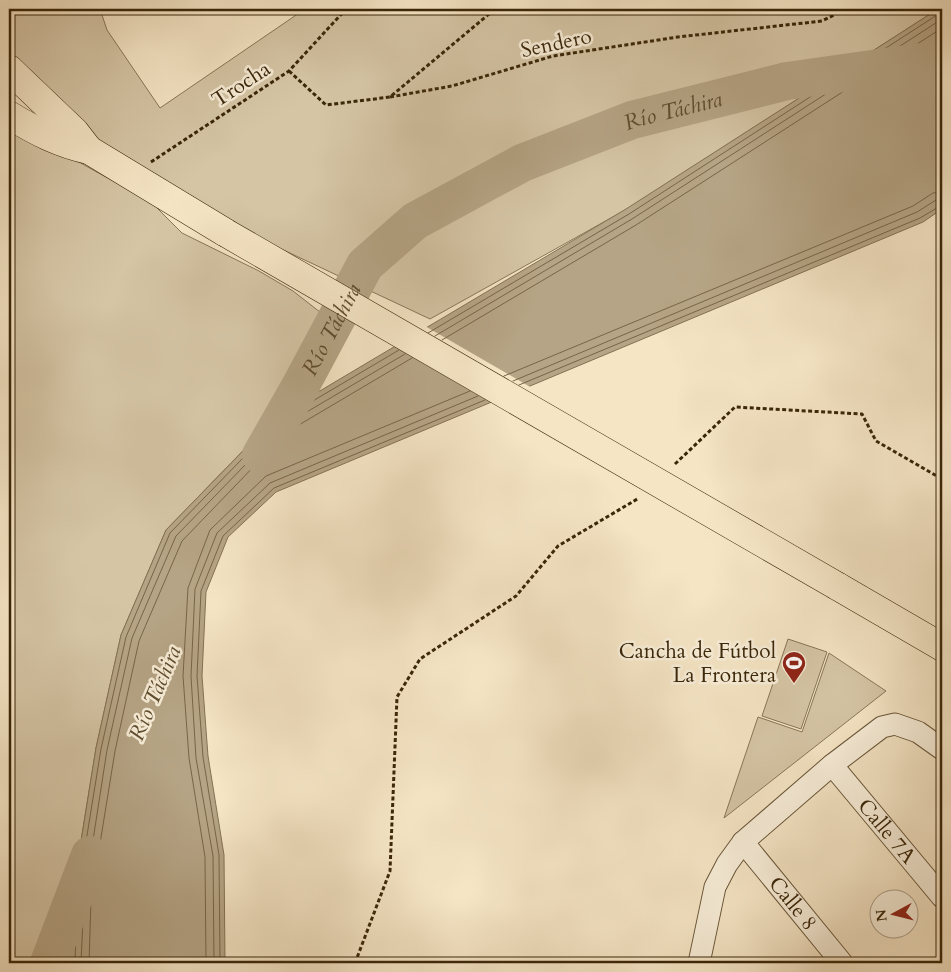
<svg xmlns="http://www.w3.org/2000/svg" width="951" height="972" font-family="Cardo,serif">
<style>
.green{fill:#d5c5a5;stroke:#887657}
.water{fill:#b5a485;stroke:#847253}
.pier{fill:#f5e5c5}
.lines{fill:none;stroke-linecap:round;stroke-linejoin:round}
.shore{stroke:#786547;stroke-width:1}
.river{stroke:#b5a485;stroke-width:38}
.minor-casing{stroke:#695638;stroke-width:23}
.primary-casing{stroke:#3a2609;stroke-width:29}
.path{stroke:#3a2609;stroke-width:3;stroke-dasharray:4 2.5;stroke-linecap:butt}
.minor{stroke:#f8eed9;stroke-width:21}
.primary{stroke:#f5e5c5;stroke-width:28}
.primary-bridge-casing{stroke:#3a2609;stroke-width:29;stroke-linecap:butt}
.primary-bridge{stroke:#f5e5c5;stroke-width:28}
.labels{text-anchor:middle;stroke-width:5;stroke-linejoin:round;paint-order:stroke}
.street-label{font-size:21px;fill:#3a2609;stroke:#f8eed9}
.poi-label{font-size:21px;fill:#3a2609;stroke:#f8eed9;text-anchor:end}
.water-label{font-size:22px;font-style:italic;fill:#5f4c2e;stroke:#f8eed9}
</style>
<rect width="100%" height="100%" fill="#f5e5c5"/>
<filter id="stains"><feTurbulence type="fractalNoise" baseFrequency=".004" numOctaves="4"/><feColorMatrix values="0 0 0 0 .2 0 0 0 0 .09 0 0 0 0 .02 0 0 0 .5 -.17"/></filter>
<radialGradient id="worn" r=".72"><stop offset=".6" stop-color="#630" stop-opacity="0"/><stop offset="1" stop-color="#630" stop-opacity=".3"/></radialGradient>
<!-- green -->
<g class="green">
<path d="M 9,9 L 100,9 L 107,30 L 160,108 L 305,9 L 938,9 L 627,209 L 430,319 L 207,214 L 139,170 L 77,161 L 151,202 L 182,233 L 259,271 L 293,291 L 334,323 L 334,348 L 297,395 L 166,530 L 121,635 L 96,748 L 72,897 L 70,963 L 9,963 L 9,105 L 84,136 L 9,68 Z"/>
<path d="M 788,639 L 827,652 L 801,729 L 762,716 Z"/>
<path d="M 829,653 L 886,691 L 724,818 L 758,717 L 802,732 Z"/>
</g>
<!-- water -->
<path class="water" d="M 938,9 L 942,9 L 942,209 L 923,222 L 276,492 L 228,537 L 206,592 L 202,676 L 208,756 L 224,855 L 225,963 L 70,963 L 72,897 L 96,748 L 121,635 L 166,530 L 276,417 L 626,209 Z"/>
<!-- pier -->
<path class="pier" d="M 425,326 L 532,388 L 501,401 L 400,341 Z"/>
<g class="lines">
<!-- shore -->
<g class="shore">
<path d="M 428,333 L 629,214 L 937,15 L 939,9"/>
<path d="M 435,336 L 632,219 L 942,19"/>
<path d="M 442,340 L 636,225 L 942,28"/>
<path d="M 504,376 L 913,206 L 933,193 L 942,192"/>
<path d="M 513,381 L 917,212 L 936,200 L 942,199"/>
<path d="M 519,385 L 920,218 L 942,205"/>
<path d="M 75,963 L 77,897 L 101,749 L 126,637 L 170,533 L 279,421 L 399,350"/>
<path d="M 81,963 L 84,898 L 107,750 L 132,638 L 176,536 L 283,426 L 405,354"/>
<path d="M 89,963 L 91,899 L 115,751 L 139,641 L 182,541 L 287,432 L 412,358"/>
<path d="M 206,963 L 205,857 L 189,758 L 183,676 L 188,588 L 210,530 L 266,476 L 470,391"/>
<path d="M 214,963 L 213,856 L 196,758 L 191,676 L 195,589 L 217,533 L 270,483 L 478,396"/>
<path d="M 220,963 L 219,855 L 203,757 L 197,676 L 201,591 L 223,536 L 274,488 L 485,400"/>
</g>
<!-- river -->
<g class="river">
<path id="s1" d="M 261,455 L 301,385 L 365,265 L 415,221 L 522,163 L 632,120 L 787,81 L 942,59"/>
<path d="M 49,963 L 90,855"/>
</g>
<!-- minor casing -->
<g class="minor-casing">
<g id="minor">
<path id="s2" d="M 832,765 L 942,897"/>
<path id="s3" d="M 743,842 L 842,963"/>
<path d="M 699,963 L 715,887 L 727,864 L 743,842 L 832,765 L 882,727 L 895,724 L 918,732 L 942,749"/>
</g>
</g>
<!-- primary casing -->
<g class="primary-casing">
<g id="primary">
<path d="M 9,69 L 75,132 L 89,150"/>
<path d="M 9,115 C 35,131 60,144 89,150 L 226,233"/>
<path d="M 837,586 L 942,647"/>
</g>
</g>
<!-- path -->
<g class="path">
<path d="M 289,71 L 326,105 L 390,97 L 495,9"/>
<path d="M 390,97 L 452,86 L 553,56 L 678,37 L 822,21 L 846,9"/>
<path d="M 151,162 L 289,71 L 346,9"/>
<path d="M 675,464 L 735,407 L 862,414 L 876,441 L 942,479"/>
<path d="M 355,963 L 390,871 L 397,697 L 420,659 L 516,596 L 558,546 L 639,498"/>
</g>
<!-- minor -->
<use href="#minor" class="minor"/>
<!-- primary -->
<use href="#primary" class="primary"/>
<!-- primary-bridge casing -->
<g class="primary-bridge-casing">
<path id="primary-bridge" d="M 226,233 L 837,586"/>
</g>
<!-- primary-bridge -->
<use href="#primary-bridge" class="primary-bridge"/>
</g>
<!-- icons -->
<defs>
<g id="stadium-pin" transform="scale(1.25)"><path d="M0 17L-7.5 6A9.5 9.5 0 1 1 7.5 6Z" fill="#8f2418" stroke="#f8eed9"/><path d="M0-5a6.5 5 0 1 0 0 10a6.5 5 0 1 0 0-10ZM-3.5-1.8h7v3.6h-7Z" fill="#fff"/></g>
</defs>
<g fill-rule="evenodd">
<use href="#stadium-pin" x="794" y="663"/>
</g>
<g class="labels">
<!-- street labels -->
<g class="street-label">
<text transform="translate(556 43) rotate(-12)" y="7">Sendero</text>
<text transform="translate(241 84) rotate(-33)" y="7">Trocha</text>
<text dy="7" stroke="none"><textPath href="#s2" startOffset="86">Calle 7A</textPath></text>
<text dy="7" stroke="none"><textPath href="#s3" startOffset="79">Calle 8</textPath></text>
</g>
<!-- poi labels -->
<g class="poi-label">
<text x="776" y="658">Cancha de Fútbol<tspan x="776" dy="24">La Frontera</tspan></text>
</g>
<!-- water labels -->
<g class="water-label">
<text dy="8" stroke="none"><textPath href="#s1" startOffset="565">Río Táchira</textPath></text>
<text dy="8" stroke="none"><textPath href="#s1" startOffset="144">Río Táchira</textPath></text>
<text transform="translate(154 693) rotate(-67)" y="8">Río Táchira</text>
</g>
</g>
<!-- margin -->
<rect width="951" height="972" fill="none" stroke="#f5e5c5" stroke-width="30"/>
<rect x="10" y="10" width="931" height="952" fill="none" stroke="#3a2609" stroke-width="2.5"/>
<rect x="15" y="15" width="921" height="942" fill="none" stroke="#3a2609"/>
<!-- north arrow -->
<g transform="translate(894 914) rotate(263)"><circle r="24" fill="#f8eed9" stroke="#ac9e86"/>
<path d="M0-4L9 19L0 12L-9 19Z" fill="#8f2418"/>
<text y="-8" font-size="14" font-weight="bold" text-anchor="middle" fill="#3a2609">N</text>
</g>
<rect width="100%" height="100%" filter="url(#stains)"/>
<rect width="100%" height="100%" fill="url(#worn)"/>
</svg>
